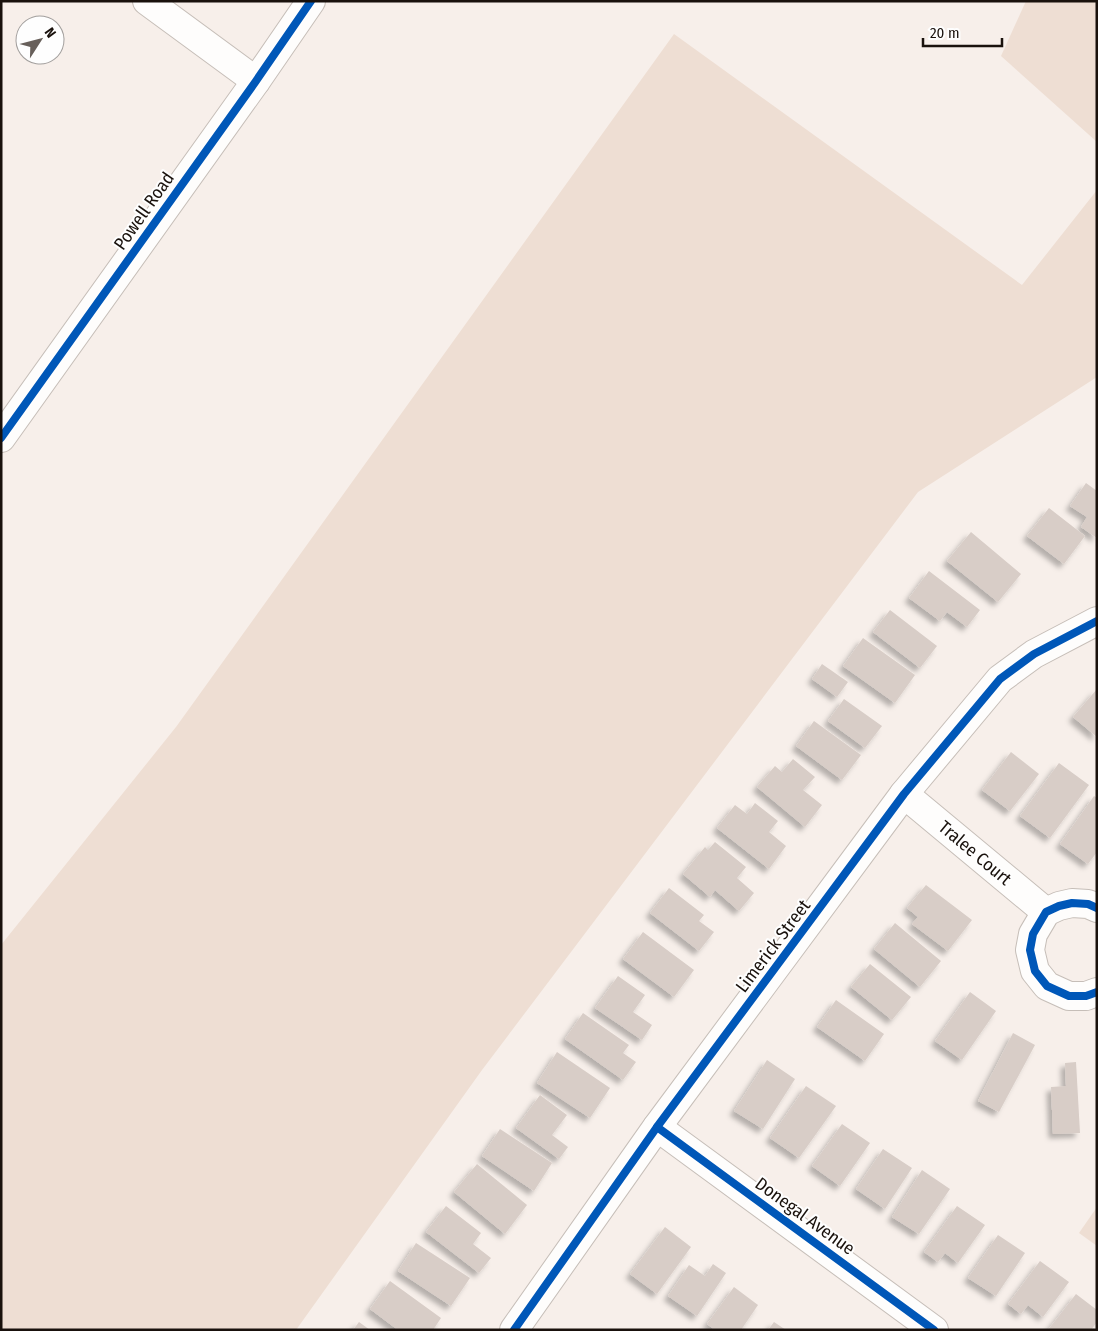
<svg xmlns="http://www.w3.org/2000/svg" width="1098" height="1331" font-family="'Fira Sans Condensed',sans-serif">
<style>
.green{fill:#eeded3}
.building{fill:#d8cdc7;filter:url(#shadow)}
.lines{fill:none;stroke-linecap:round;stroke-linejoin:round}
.minor-casing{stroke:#c6beb8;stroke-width:30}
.minor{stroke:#fefdfc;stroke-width:28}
.cycleway-casing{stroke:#fefefe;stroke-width:11}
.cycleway{stroke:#0057b8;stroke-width:8}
.labels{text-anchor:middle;stroke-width:4;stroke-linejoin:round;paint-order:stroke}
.street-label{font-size:18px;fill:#19110c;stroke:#fefefe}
</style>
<defs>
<filter id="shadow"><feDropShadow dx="-4.5" dy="4.5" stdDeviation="2.5" flood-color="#0004"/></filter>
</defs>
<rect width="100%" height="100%" fill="#f7efea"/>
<!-- green -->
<g class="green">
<path d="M 1026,1 L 1097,1 L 1097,142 L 1001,56 Z"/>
<path d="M 674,34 L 1022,285 L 1097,190 L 1097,377 L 918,492 L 482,1070 L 296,1330 L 1,1330 L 1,945 L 176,727 Z"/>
<path d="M 1097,1207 L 1097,1246 L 1079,1233 Z"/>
</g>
<!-- building -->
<g class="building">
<path d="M 1086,483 L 1097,491 L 1097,538 L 1081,527 L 1087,517 L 1070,506 Z"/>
<path d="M 1049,508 L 1085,536 L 1064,564 L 1027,536 Z"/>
<path d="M 971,532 L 1021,574 L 998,602 L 947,561 Z"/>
<path d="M 929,571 L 980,610 L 967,627 L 947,612 L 940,621 L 909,598 Z"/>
<path d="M 890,610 L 937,646 L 920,668 L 873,632 Z"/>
<path d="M 863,638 L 915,675 L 895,703 L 843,666 Z"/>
<path d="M 822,664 L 848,682 L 837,697 L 812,679 Z"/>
<path d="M 1097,689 L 1097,737 L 1073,717 Z"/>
<path d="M 844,699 L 882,726 L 865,748 L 828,721 Z"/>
<path d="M 814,721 L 861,755 L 842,780 L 796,746 Z"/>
<path d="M 1011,752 L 1039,774 L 1010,811 L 982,790 Z"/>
<path d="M 793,759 L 815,777 L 803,790 L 822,805 L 805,827 L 757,787 L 775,766 L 782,772 Z"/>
<path d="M 1059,763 L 1089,785 L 1050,838 L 1020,816 Z"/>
<path d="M 1094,796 L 1097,798 L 1097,852 L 1088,864 L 1060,844 Z"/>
<path d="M 755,803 L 778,821 L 769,832 L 786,846 L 769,869 L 717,828 L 735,805 L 747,814 Z"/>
<path d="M 715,842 L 746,867 L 737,878 L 754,893 L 739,911 L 715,890 L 710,897 L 683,874 L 705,847 L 708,850 Z"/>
<path d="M 926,885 L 972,920 L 948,951 L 912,924 L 918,917 L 907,908 Z"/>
<path d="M 669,888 L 704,915 L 699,921 L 714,932 L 699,951 L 650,913 Z"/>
<path d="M 895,923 L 941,961 L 920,987 L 874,949 Z"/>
<path d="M 643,932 L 694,970 L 674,997 L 623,959 Z"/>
<path d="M 870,964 L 911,997 L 892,1020 L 851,987 Z"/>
<path d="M 618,976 L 645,995 L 633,1012 L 652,1025 L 642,1040 L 595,1008 Z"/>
<path d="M 970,992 L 996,1011 L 962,1060 L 935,1041 Z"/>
<path d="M 836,1000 L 884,1034 L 865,1061 L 817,1027 Z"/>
<path d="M 583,1013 L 629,1045 L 623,1053 L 636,1062 L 623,1080 L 565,1039 Z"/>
<path d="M 1013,1033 L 1035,1045 L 999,1112 L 978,1101 Z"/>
<path d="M 557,1052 L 610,1088 L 590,1118 L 537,1083 Z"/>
<path d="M 767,1060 L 795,1079 L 763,1129 L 734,1111 Z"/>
<path d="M 1076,1062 L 1080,1133 L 1053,1134 L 1051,1087 L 1066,1086 L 1065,1063 Z"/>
<path d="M 806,1086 L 836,1106 L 799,1158 L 770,1138 Z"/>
<path d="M 540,1095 L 567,1115 L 552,1135 L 568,1147 L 559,1159 L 516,1128 Z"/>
<path d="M 842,1124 L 870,1143 L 840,1186 L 812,1166 Z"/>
<path d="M 500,1129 L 552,1163 L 534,1191 L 482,1156 Z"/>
<path d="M 883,1149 L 912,1168 L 885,1209 L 856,1189 Z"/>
<path d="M 477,1164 L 527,1205 L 505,1234 L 454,1192 Z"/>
<path d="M 922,1170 L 950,1189 L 919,1234 L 892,1217 Z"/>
<path d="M 446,1206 L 481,1233 L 473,1244 L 491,1258 L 479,1273 L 426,1232 Z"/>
<path d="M 957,1206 L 985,1225 L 958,1263 L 945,1253 L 938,1262 L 924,1252 Z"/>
<path d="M 665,1227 L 691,1247 L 657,1294 L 630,1274 Z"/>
<path d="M 998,1235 L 1025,1253 L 996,1296 L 968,1278 Z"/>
<path d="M 416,1243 L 470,1278 L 451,1306 L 398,1271 Z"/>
<path d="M 1040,1261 L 1069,1282 L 1043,1317 L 1028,1305 L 1021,1314 L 1008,1304 Z"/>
<path d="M 713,1264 L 726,1273 L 697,1316 L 668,1296 L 689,1265 L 705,1276 Z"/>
<path d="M 390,1281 L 441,1318 L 433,1330 L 398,1330 L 370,1309 Z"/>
<path d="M 734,1287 L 758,1305 L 741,1330 L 715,1330 L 707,1324 Z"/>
<path d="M 1076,1294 L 1097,1310 L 1097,1322 L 1091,1330 L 1048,1330 Z"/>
<path d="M 359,1322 L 370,1330 L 353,1330 Z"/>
<path d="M 774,1322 L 786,1330 L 768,1330 Z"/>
</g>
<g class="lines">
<!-- minor casing -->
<g class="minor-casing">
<g id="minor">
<path d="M 147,1 L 256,81"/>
<path d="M 1,438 L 256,81 L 311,1"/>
<path d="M 904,794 L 1046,912"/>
<path d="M 1097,908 L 1088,904 L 1072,903 L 1059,906 L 1046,912 L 1033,934 L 1030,950 L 1035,971 L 1047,986 L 1069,996 L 1086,996 L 1097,992"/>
<path d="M 657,1127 L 934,1330"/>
<path d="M 514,1330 L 657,1127 L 904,794 L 1000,679 L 1034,654 L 1097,621"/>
</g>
</g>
<!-- minor -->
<use href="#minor" class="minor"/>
<!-- cycleway casing -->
<g class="cycleway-casing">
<g id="cycleway">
<path d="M 1,438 L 256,81 L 311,1"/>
<path d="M 1097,908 L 1088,904 L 1072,903 L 1059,906 L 1046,912 L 1033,934 L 1030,950 L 1035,971 L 1047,986 L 1069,996 L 1086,996 L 1097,992"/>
<path d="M 657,1127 L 934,1330"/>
<path d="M 514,1330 L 657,1127 L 904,794 L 1000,679 L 1034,654 L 1097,621"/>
</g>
</g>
<!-- cycleway -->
<use href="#cycleway" class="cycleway"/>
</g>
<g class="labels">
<!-- street labels -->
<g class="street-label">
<text transform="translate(144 211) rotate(-55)" y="6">Powell Road</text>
<text transform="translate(975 853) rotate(40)" y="6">Tralee Court</text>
<text transform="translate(773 946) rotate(-53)" y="6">Limerick Street</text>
<text transform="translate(805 1216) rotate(36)" y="6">Donegal Avenue</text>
</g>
</g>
<!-- border -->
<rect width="1098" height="1331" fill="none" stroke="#19110c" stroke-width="5"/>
<!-- north arrow -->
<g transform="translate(40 40) rotate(54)"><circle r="24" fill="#fefefe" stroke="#a29f9d"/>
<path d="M0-4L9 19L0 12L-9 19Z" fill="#675f5a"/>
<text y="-8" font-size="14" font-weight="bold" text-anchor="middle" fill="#19110c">N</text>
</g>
<!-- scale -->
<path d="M923 38v8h79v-8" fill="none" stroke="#19110c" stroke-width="2.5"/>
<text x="930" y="38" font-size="15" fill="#19110c" stroke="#fefefe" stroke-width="4" paint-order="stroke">20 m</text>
</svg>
